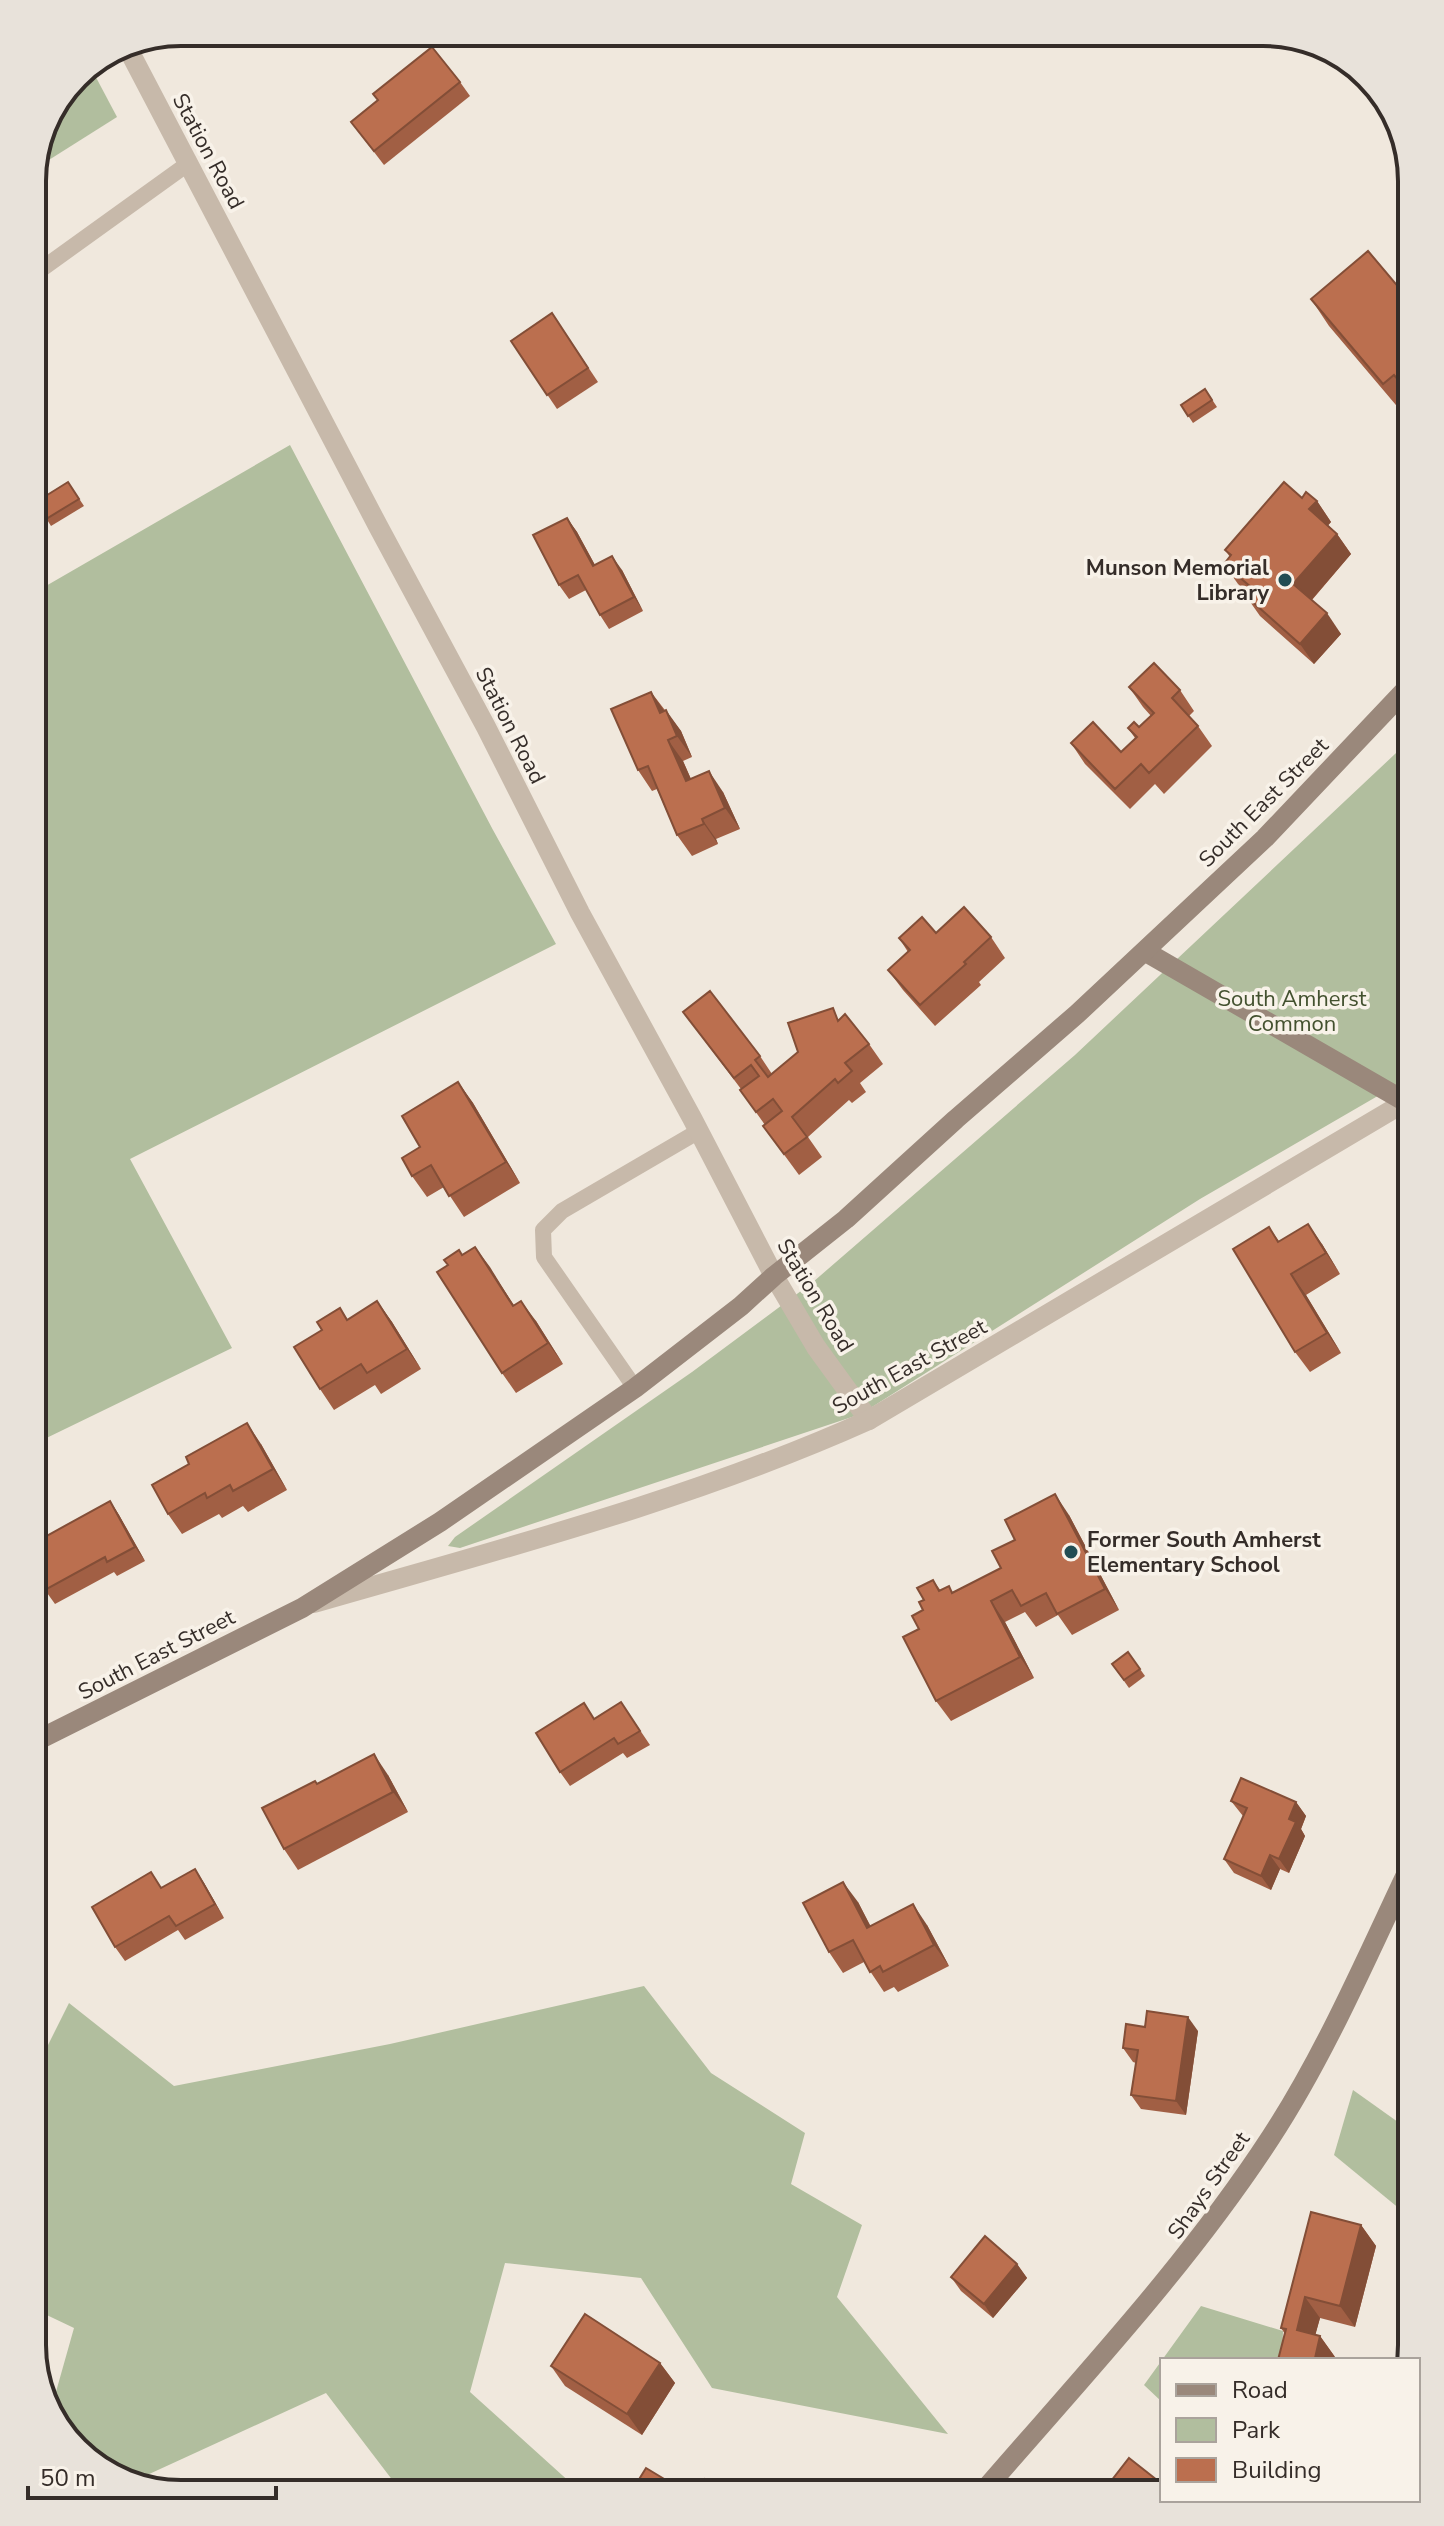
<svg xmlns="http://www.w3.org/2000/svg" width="1444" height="2526" font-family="'Nunito Sans',sans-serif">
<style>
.green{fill:#b1be9e}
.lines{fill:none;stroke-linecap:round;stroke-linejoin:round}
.service{stroke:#c7b9aa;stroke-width:16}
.minor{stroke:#c7b9aa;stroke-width:20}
.secondary{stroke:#9a887b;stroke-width:20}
.wall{fill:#a15f44}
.shaded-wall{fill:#834e37}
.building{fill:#bb6f4f;stroke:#834e37;stroke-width:2}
.poi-dot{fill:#224d53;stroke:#f8f2e9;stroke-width:3}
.labels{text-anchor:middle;stroke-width:7;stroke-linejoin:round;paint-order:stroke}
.street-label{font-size:22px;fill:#352d29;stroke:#f8f2e9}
.poi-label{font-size:22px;font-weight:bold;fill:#352d29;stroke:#f8f2e9;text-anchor:end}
.park-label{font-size:22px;fill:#43512f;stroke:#f8f2e9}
.rim{fill:none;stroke:#352d29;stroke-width:4}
</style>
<rect width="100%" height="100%" fill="#f0e8dd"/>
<!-- green -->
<g class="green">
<path d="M 90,66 L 117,117 L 33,170 L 76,75 Z"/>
<path d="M 290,445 L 493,830 L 556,944 L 130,1159 L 232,1348 L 32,1445 L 32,594 Z"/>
<path d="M 1412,738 L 1412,1084 L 1407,1079 L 1200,1199 L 861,1414 L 460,1548 L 448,1546 L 455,1537 L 692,1372 L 813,1282 L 1075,1055 Z"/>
<path d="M 644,1986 L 711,2073 L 805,2133 L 791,2184 L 862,2225 L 837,2297 L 948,2434 L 712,2388 L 641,2278 L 505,2263 L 470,2392 L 583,2494 L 403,2494 L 326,2393 L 134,2481 L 99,2469 L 50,2413 L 74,2328 L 32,2308 L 32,2077 L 69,2003 L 174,2086 L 390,2044 Z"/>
<path d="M 1353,2090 L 1412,2132 L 1412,2219 L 1334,2155 Z"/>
<path d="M 1201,2306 L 1283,2331 L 1282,2360 L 1162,2360 L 1162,2402 L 1144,2385 Z"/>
</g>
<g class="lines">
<!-- service -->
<g class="service">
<path d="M 32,276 L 189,163"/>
<path d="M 635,1388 L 544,1257 L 543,1230 L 562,1211 L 699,1131"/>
</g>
<!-- minor -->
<g class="minor">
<path d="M 125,43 L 378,526 L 486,727 L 580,913 L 692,1118 L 774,1276 L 816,1347 L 869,1420"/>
<path d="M 314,1603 C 501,1549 691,1500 869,1420 L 1412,1098"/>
</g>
<!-- secondary -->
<g class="secondary">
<path d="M 1146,952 L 1406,1102 L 1412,1109"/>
<path d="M 32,1743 L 302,1608 L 440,1522 L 635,1388 L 741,1306 L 774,1276 L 846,1219 L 956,1119 L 1077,1014 L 1265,838 L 1412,683"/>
<path d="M 981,2494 C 1081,2378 1187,2266 1271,2137 C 1326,2053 1369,1952 1412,1862"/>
</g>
</g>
<!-- wall -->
<g class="wall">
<path d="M 460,82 L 470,96 L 384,165 L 351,122 Z"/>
<path d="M 1311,299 L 1412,303 L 1412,417 L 1406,408 L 1401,411 L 1329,326 Z"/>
<path d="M 552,313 L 598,382 L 557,409 L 511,341 Z"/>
<path d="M 32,372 L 48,395 L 32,406 Z"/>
<path d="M 1205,389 L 1217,407 L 1193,423 L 1181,405 Z"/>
<path d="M 68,482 L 84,506 L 51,526 L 36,502 Z"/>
<path d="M 1317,501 L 1331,522 L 1328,525 L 1337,534 L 1351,554 L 1312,600 L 1341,634 L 1314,664 L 1260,616 L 1246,596 L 1248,593 L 1238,584 L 1224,564 L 1230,557 L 1225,550 Z"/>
<path d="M 567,518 L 577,532 L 595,565 L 622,570 L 643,611 L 609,629 L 600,615 L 586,590 L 569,599 L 559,585 Z"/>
<path d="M 1129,687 L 1180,690 L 1194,711 L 1189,716 L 1198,726 L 1212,746 L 1164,794 L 1155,784 L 1130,809 L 1085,764 L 1071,743 L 1121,752 L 1135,738 L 1128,728 L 1139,727 L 1151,716 L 1143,707 Z"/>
<path d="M 651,692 L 681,731 L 692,757 L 683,761 L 691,779 L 723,792 L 740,829 L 716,839 L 718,844 L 692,856 L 677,835 L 657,789 L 652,791 L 638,770 Z"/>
<path d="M 936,933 L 991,937 L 1005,958 L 979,982 L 981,985 L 935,1026 L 903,990 L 888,970 L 908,952 L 899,938 Z"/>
<path d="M 683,1012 L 760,1056 L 772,1074 L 841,1018 L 869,1044 L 883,1064 L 860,1083 L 866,1092 L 852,1103 L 849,1100 L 808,1137 L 822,1157 L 799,1175 L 763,1126 L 765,1125 L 740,1090 L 741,1089 Z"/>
<path d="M 458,1082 L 473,1103 L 520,1183 L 464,1217 L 444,1187 L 427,1197 L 412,1176 L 420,1147 Z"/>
<path d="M 1269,1227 L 1279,1241 L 1322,1244 L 1340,1274 L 1306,1295 L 1341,1353 L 1310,1372 L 1295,1352 Z"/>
<path d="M 475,1247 L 514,1305 L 536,1321 L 563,1364 L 516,1393 L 502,1373 L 462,1255 Z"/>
<path d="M 377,1301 L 392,1322 L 421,1369 L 381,1394 L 375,1385 L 334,1410 L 320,1389 L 322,1330 L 340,1308 L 348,1320 Z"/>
<path d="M 261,1444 L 287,1490 L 248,1512 L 243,1506 L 222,1518 L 219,1514 L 182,1534 L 168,1514 Z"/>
<path d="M 110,1501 L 119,1515 L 145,1561 L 117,1576 L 114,1572 L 55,1604 L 45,1590 Z"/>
<path d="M 1069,1515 L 1119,1610 L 1072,1635 L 1058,1615 L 1036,1627 L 1025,1612 L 1005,1622 L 1034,1678 L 951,1721 L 936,1701 L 919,1629 L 924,1600 L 933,1580 L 941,1591 L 953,1593 L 1001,1568 Z"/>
<path d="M 1112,1664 L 1140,1669 L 1145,1676 L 1129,1688 Z"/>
<path d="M 621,1702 L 650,1745 L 627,1758 L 623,1753 L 570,1786 L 560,1772 L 595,1718 Z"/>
<path d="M 388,1775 L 408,1812 L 298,1870 L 284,1849 L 317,1784 Z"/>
<path d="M 1231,1801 L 1296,1802 L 1306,1816 L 1301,1829 L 1305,1836 L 1289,1873 L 1280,1869 L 1271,1890 L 1234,1873 L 1224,1859 L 1243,1816 Z"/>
<path d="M 195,1869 L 204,1883 L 224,1918 L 185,1940 L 178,1930 L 125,1961 L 115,1947 L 162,1888 Z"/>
<path d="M 858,1902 L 870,1926 L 927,1925 L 949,1966 L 898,1992 L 894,1987 L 884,1992 L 864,1962 L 843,1973 L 829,1952 Z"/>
<path d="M 1145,2027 L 1198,2031 L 1186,2115 L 1141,2109 L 1131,2095 L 1136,2063 L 1133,2062 L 1123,2048 Z"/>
<path d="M 1361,2225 L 1376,2246 L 1355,2327 L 1320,2318 L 1315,2335 L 1320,2336 L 1335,2357 L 1285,2334 L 1281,2328 Z"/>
<path d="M 1017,2264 L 1027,2278 L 993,2318 L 961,2291 L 951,2277 Z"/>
<path d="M 660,2363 L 675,2383 L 642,2435 L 565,2386 L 551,2366 Z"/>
<path d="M 638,2481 L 689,2494 L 646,2494 Z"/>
</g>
<!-- shaded-wall -->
<g class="shaded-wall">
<path d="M 1317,501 L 1331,522 L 1324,530 L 1309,509 Z"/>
<path d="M 567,518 L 577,532 L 603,580 L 593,566 Z"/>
<path d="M 1337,534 L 1351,554 L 1308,604 L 1293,584 Z"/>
<path d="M 612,556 L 622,570 L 643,611 L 634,597 Z"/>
<path d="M 1327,613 L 1341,634 L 1314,664 L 1300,644 Z"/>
<path d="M 651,692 L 665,712 L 660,713 Z"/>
<path d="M 666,710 L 681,731 L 692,757 L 677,736 Z"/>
<path d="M 668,740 L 683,761 L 701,802 L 686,781 Z"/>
<path d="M 709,771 L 723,792 L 740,829 L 725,808 Z"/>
<path d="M 702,819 L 716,839 L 718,844 L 704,824 Z"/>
<path d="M 458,1082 L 473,1103 L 520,1183 L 506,1162 Z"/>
<path d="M 1308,1224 L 1322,1244 L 1340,1274 L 1326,1253 Z"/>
<path d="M 475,1247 L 490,1267 L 527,1327 L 513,1306 Z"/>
<path d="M 1291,1274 L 1306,1295 L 1341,1353 L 1327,1333 Z"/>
<path d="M 377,1301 L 392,1322 L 421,1369 L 407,1349 Z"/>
<path d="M 521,1301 L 536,1321 L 563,1364 L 548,1343 Z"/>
<path d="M 247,1423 L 261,1444 L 287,1490 L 273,1469 Z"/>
<path d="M 1055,1494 L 1069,1515 L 1119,1610 L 1105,1589 Z"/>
<path d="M 110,1501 L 119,1515 L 145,1561 L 135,1547 Z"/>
<path d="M 991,1601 L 1005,1622 L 1034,1678 L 1020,1657 Z"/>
<path d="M 374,1754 L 388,1775 L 408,1812 L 393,1792 Z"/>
<path d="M 1296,1802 L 1306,1816 L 1301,1829 L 1305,1836 L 1289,1873 L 1279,1859 L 1289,1819 Z"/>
<path d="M 1270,1855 L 1280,1869 L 1271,1890 L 1261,1876 Z"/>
<path d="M 195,1869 L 204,1883 L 224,1918 L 215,1904 Z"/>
<path d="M 843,1882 L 858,1902 L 882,1948 L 867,1928 Z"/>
<path d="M 913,1904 L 927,1925 L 949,1966 L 934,1945 Z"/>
<path d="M 1188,2017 L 1198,2031 L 1186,2115 L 1176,2101 Z"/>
<path d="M 1361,2225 L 1376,2246 L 1355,2327 L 1340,2306 Z"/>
<path d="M 1017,2264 L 1027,2278 L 993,2318 L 984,2304 Z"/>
<path d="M 1305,2297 L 1320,2318 L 1311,2351 L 1297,2330 Z"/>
<path d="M 1320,2336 L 1335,2357 L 1334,2360 L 1316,2360 L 1315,2358 Z"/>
<path d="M 660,2363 L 675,2383 L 642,2435 L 627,2414 Z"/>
</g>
<!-- building -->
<g class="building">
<path d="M 432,47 L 460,82 L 374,151 L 351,122 L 378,100 L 373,94 Z"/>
<path d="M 1368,251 L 1412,303 L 1412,396 L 1394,375 L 1383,384 L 1311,299 Z"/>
<path d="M 552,313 L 588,368 L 547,395 L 511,341 Z"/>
<path d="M 32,372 L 38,381 L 32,385 Z"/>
<path d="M 1205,389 L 1212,400 L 1188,416 L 1181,405 Z"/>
<path d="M 1412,402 L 1412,415 L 1406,407 Z"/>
<path d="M 68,482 L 79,499 L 46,519 L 36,502 Z"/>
<path d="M 1284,482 L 1302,498 L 1306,492 L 1317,501 L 1309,509 L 1337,534 L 1293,584 L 1327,613 L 1300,644 L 1246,596 L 1252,588 L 1224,564 L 1231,555 L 1225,550 Z"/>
<path d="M 567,518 L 593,566 L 612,556 L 634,597 L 600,615 L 578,575 L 559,585 L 533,535 Z"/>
<path d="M 1154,663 L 1180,690 L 1172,698 L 1198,726 L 1149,773 L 1141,764 L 1115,789 L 1071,743 L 1093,722 L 1121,752 L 1137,737 L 1128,728 L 1134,722 L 1139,727 L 1154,713 L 1129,687 Z"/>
<path d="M 651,692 L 660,713 L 666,710 L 677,736 L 668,740 L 686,781 L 709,771 L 725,808 L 702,819 L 704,824 L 677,835 L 648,766 L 638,770 L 611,709 Z"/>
<path d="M 964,907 L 991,937 L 964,962 L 966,964 L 920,1005 L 888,970 L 910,950 L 899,938 L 922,917 L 936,933 Z"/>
<path d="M 710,991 L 760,1056 L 755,1060 L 768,1077 L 798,1052 L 788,1023 L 833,1008 L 838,1021 L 845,1014 L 869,1044 L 845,1063 L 852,1071 L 838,1083 L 835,1079 L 792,1117 L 807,1137 L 784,1154 L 763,1126 L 782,1111 L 773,1099 L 756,1112 L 740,1090 L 759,1076 L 751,1065 L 734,1078 L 683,1012 Z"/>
<path d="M 458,1082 L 506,1162 L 449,1196 L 431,1165 L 412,1176 L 402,1158 L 420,1147 L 402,1116 Z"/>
<path d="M 1308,1224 L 1326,1253 L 1291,1274 L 1327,1333 L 1295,1352 L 1233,1249 L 1269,1227 L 1278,1242 Z"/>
<path d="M 475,1247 L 513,1306 L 521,1301 L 548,1343 L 502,1373 L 437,1272 L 448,1265 L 444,1260 L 459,1250 L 462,1255 Z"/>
<path d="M 377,1301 L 407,1349 L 367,1373 L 361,1364 L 320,1389 L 294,1347 L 322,1330 L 317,1322 L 340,1308 L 347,1320 Z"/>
<path d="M 247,1423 L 273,1469 L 233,1491 L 230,1485 L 207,1498 L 205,1493 L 168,1514 L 152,1485 L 189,1464 L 186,1457 Z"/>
<path d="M 1055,1494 L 1105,1589 L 1057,1614 L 1046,1593 L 1021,1606 L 1012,1590 L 991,1601 L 1020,1657 L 936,1701 L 903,1637 L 919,1629 L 912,1616 L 923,1610 L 919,1602 L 924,1600 L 917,1588 L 933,1580 L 939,1591 L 949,1586 L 952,1593 L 1001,1568 L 992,1551 L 1015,1540 L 1005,1520 Z"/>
<path d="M 110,1501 L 135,1547 L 107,1562 L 105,1557 L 45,1590 L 32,1566 L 32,1544 Z"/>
<path d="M 1128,1652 L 1140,1669 L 1124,1680 L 1112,1664 Z"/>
<path d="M 621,1702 L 640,1731 L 618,1744 L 614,1738 L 560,1772 L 536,1733 L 584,1703 L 594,1719 Z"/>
<path d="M 374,1754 L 393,1792 L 284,1849 L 262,1808 L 315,1781 L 317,1784 Z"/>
<path d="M 1241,1778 L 1296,1802 L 1289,1819 L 1296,1822 L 1279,1859 L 1270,1855 L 1261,1876 L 1224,1859 L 1247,1808 L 1231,1801 Z"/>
<path d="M 195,1869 L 215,1904 L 176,1926 L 169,1916 L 115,1947 L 92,1907 L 151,1872 L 161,1888 Z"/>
<path d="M 843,1882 L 867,1928 L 913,1904 L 934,1945 L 883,1972 L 880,1966 L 870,1972 L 853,1940 L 829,1952 L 803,1903 Z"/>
<path d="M 1147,2011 L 1188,2017 L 1176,2101 L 1131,2095 L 1138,2050 L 1123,2048 L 1126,2024 L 1145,2027 Z"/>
<path d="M 1311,2212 L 1361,2225 L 1340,2306 L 1305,2297 L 1297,2330 L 1320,2336 L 1315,2358 L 1321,2360 L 1278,2360 L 1286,2329 L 1281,2328 Z"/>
<path d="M 985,2236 L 1017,2264 L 984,2304 L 951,2277 Z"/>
<path d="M 585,2314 L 660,2363 L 627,2414 L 551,2366 Z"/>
<path d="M 1129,2458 L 1162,2484 L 1162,2494 L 1101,2494 Z"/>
<path d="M 646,2468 L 689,2494 L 651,2494 L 653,2491 L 638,2481 Z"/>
<path d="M 705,2479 L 724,2490 L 730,2480 L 754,2494 L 696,2494 Z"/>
</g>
<!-- markers -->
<g class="poi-dot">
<circle cx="1285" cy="580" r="8"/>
<circle cx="1071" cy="1552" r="8"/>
</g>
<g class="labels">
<!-- street labels -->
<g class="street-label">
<text transform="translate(209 151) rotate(62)" y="8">Station Road</text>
<text transform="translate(511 725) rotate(63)" y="8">Station Road</text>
<text transform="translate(1263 802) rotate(-45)" y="8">South East Street</text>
<text transform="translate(816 1295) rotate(59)" y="8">Station Road</text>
<text transform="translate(909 1366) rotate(-29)" y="8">South East Street</text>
<text transform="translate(156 1654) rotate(-27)" y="8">South East Street</text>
<text transform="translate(1208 2185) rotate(-55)" y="8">Shays Street</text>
</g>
<!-- poi labels -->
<g class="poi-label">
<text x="1269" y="575">Munson Memorial<tspan x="1269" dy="25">Library</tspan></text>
<text x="1087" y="1547" text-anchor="start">Former South Amherst<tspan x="1087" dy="25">Elementary School</tspan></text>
</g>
<!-- park labels -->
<g class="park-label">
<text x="1292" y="1006">South Amherst<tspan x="1292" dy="25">Common</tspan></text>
</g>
</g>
<!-- crop -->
<path d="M0 0H1444V2526H0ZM181 46H1263A135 135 0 0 1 1398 181V2345A135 135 0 0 1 1263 2480H181A135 135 0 0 1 46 2345V181A135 135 0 0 1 181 46Z" fill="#e8e2da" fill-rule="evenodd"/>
<path class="rim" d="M181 46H1263A135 135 0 0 1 1398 181V2345A135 135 0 0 1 1263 2480H181A135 135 0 0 1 46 2345V181A135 135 0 0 1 181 46Z"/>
<!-- legend -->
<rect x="1160" y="2358" width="260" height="144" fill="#f8f2e9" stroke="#aaa39c" stroke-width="2"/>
<rect x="1176" y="2384" width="40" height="12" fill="#9a887b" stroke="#aaa39c" stroke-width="2"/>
<text x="1232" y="2398" font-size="24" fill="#352d29">Road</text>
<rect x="1176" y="2418" width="40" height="24" fill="#b1be9e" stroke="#aaa39c" stroke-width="2"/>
<text x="1232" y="2438" font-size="24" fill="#352d29">Park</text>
<rect x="1176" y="2458" width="40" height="24" fill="#bb6f4f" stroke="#aaa39c" stroke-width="2"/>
<text x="1232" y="2478" font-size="24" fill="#352d29">Building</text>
<!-- scale -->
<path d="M28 2486v12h248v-12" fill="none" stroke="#352d29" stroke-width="4"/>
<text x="40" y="2486" font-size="24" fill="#352d29" stroke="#f8f2e9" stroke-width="6" paint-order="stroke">50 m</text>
</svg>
